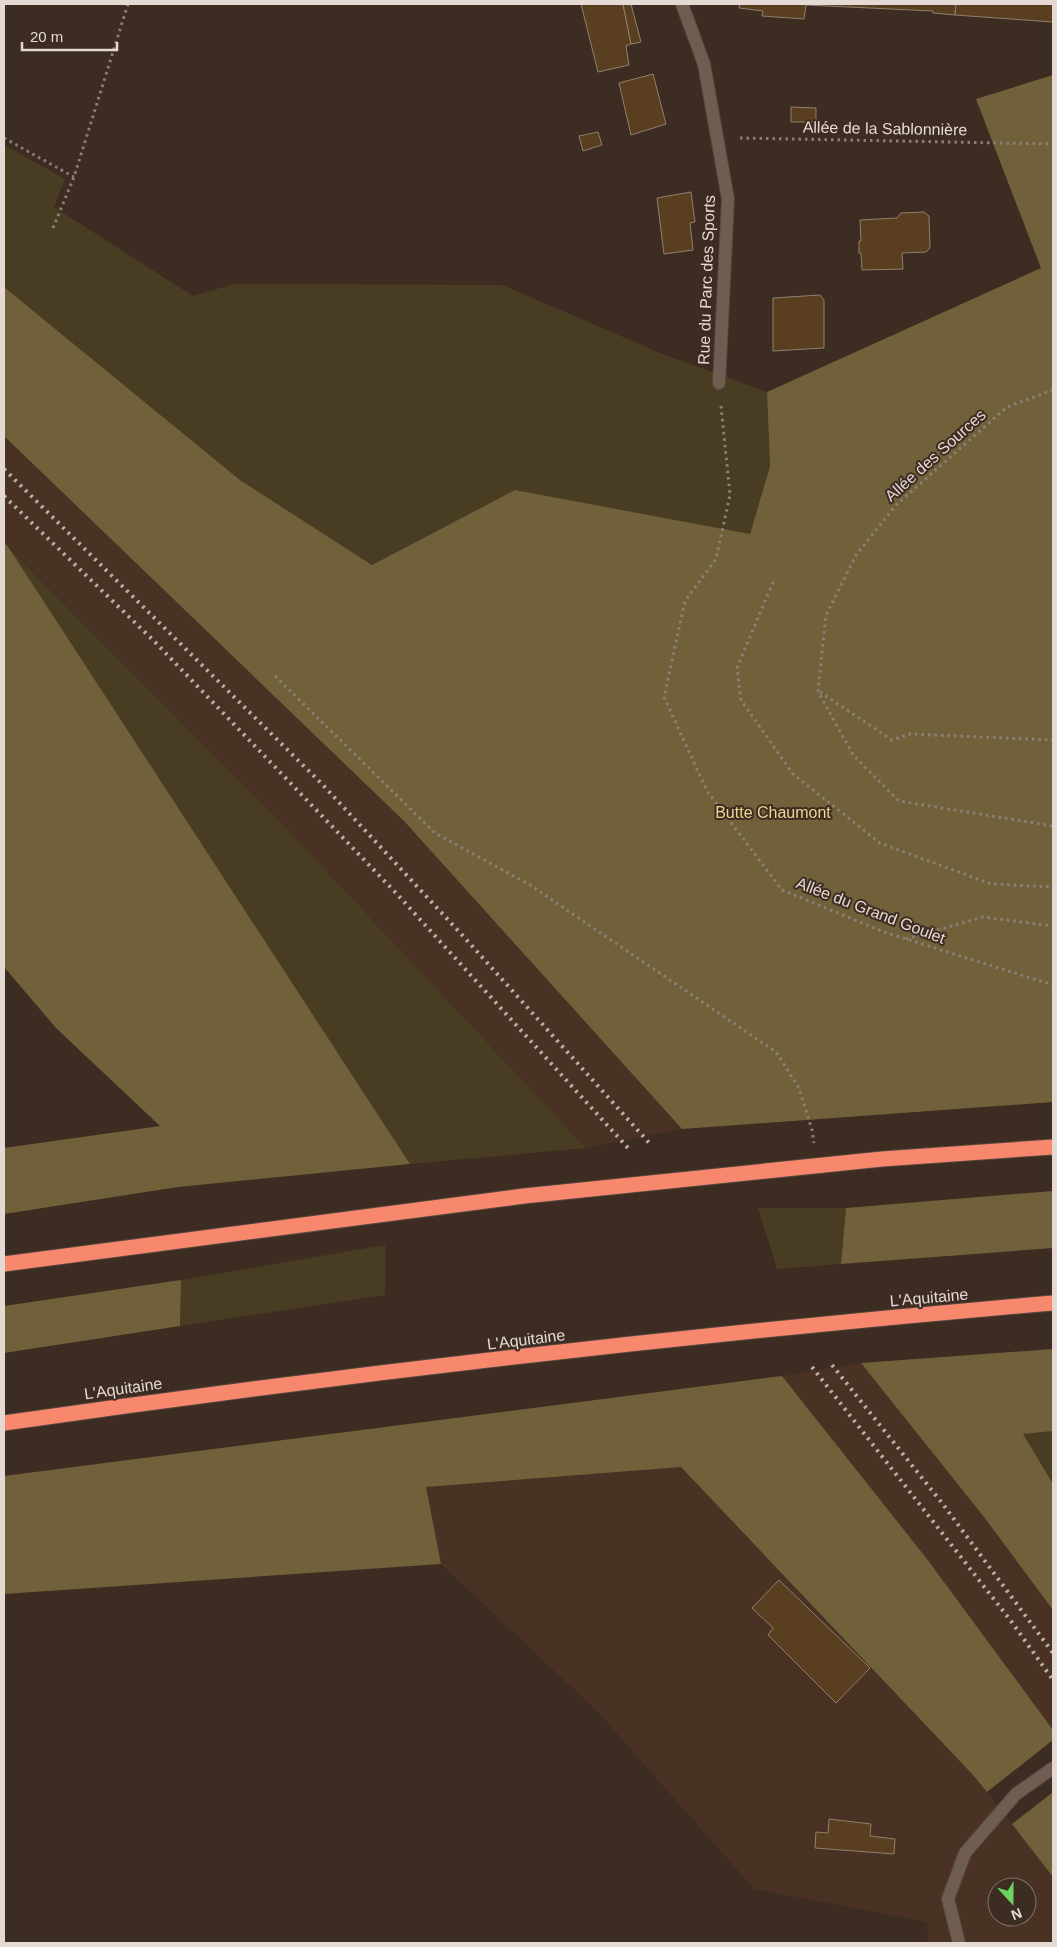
<svg xmlns="http://www.w3.org/2000/svg" width="1057" height="1947" font-family="Helvetica,sans-serif">
<style>
.built{fill:#493224;fill-rule:evenodd}
.green{fill:#483d22}
.forest{fill:#71613a}
.building{fill:#593f1f;stroke:#8f806f}
.lines{fill:none;stroke-linecap:round;stroke-linejoin:round}
.minor-casing{stroke:#55473f;stroke-width:14}
.highway-casing{stroke:#55473f;stroke-width:17}
.path{stroke:#8d7f77;stroke-width:3;stroke-dasharray:2.5 4;stroke-linecap:butt}
.minor{stroke:#705d51;stroke-width:12}
.highway{stroke:#f7886d;stroke-width:15}
.rail{stroke:#baaea7;stroke-width:4;stroke-dasharray:2.5 5;stroke-linecap:butt}
.labels{text-anchor:middle;stroke-width:4;stroke-linejoin:round;paint-order:stroke}
.street-label{font-size:16px;fill:#e4d9d3;stroke:#3d2c22}
.park-label{font-size:16px;fill:#eed491;stroke:#3d2c22}
</style>
<rect width="100%" height="100%" fill="#3d2c22"/>
<!-- built -->
<g class="built">
<path d="M 4,436 L 404,821 L 682,1129 L 586,1148 L 287,829 L 4,542 Z"/>
<path d="M 861,1363 L 984,1517 L 1053,1610 L 1053,1730 L 927,1559 L 782,1376 Z"/>
<path d="M 673,1458 L 973,1775 L 987,1792 L 1053,1877 L 1053,1943 L 928,1943 L 927,1922 L 754,1889 L 598,1712 L 441,1564 L 425,1487 ZM 997,1887 L 1027,1887 L 1027,1917 L 997,1917 Z"/>
</g>
<!-- green -->
<g class="green">
<path d="M 4,145 L 65,179 L 54,207 L 193,296 L 234,284 L 502,285 L 660,353 L 767,392 L 770,466 L 750,534 L 515,490 L 372,565 L 240,480 L 4,287 Z"/>
<path d="M 9,548 L 287,829 L 586,1148 L 410,1164 Z"/>
<path d="M 758,1208 L 846,1208 L 841,1264 L 777,1269 Z"/>
<path d="M 385,1245 L 385,1295 L 180,1326 L 181,1280 Z"/>
<path d="M 1053,1431 L 1053,1484 L 1023,1434 Z"/>
</g>
<!-- forest -->
<g class="forest">
<path d="M 1053,75 L 1053,1102 L 682,1129 L 404,821 L 4,436 L 4,287 L 240,480 L 372,565 L 515,490 L 750,534 L 770,466 L 767,392 L 1041,268 L 976,99 Z"/>
<path d="M 4,542 L 9,548 L 410,1164 L 178,1187 L 4,1214 L 4,1148 L 160,1126 L 56,1028 L 4,967 Z"/>
<path d="M 1053,1191 L 1053,1248 L 841,1264 L 846,1208 Z"/>
<path d="M 181,1280 L 180,1326 L 4,1353 L 4,1306 Z"/>
<path d="M 1053,1349 L 1053,1431 L 1023,1434 L 1053,1484 L 1053,1610 L 984,1517 L 861,1363 Z"/>
<path d="M 782,1376 L 927,1559 L 1053,1730 L 1053,1740 L 987,1792 L 973,1775 L 681,1467 L 426,1487 L 441,1564 L 4,1594 L 4,1476 Z"/>
<path d="M 1053,1792 L 1053,1877 L 1012,1824 Z"/>
</g>
<!-- building -->
<g class="building">
<path d="M 581,4 L 623,4 L 631,44 L 626,46 L 629,65 L 598,72 Z"/>
<path d="M 623,4 L 631,4 L 641,42 L 631,44 Z"/>
<path d="M 740,4 L 956,4 L 955,15 L 933,13 L 933,11 L 806,5 L 804,19 L 762,16 L 763,11 L 739,8 Z"/>
<path d="M 956,4 L 1053,4 L 1053,22 L 955,15 Z"/>
<path d="M 653,74 L 666,124 L 631,135 L 619,83 Z"/>
<path d="M 791,107 L 816,108 L 816,122 L 791,122 Z"/>
<path d="M 598,132 L 602,145 L 583,151 L 579,136 Z"/>
<path d="M 691,192 L 695,222 L 690,223 L 693,250 L 664,254 L 657,198 Z"/>
<path d="M 924,212 L 929,216 L 930,248 L 926,252 L 902,253 L 903,269 L 862,270 L 861,253 L 859,253 L 859,241 L 861,241 L 860,220 L 897,218 L 901,213 Z"/>
<path d="M 820,295 L 824,300 L 824,348 L 773,351 L 773,298 Z"/>
<path d="M 779,1580 L 870,1668 L 836,1703 L 768,1635 L 773,1628 L 752,1608 Z"/>
<path d="M 829,1819 L 871,1824 L 870,1836 L 895,1839 L 894,1854 L 815,1848 L 816,1832 L 828,1833 Z"/>
</g>
<g class="lines">
<!-- minor casing -->
<g class="minor-casing">
<g id="minor">
<path d="M 682,4 L 704,64 L 728,199 L 719,383"/>
<path d="M 959,1943 L 948,1899 L 965,1853 L 1016,1794 L 1053,1768"/>
</g>
</g>
<!-- highway casing -->
<g class="highway-casing">
<g id="highway">
<path d="M 4,1264 L 524,1196 L 882,1159 L 1053,1147"/>
<path d="M 4,1423 C 352,1373 703,1333 1053,1303"/>
</g>
</g>
<!-- path -->
<g class="path">
<path d="M 4,138 L 74,177"/>
<path d="M 740,138 L 1053,144"/>
<path d="M 53,228 L 74,177 L 128,4"/>
<path d="M 1053,390 L 1007,407 L 896,505 L 856,555 L 826,615 L 818,691 L 853,755 L 899,801 L 1053,826"/>
<path d="M 721,406 L 730,495 L 716,559 L 685,601 L 664,697 L 707,791 L 782,890 L 884,932 L 1053,985"/>
<path d="M 773,582 L 737,668 L 741,700 L 793,774 L 880,843 L 991,884 L 1053,887"/>
<path d="M 275,676 L 435,833 L 530,885 L 776,1052 L 799,1088 L 812,1130 L 814,1143"/>
<path d="M 820,692 L 892,740 L 910,734 L 1053,740"/>
<path d="M 906,939 L 983,917 L 1053,926"/>
</g>
<!-- minor -->
<use href="#minor" class="minor"/>
<!-- highway -->
<use href="#highway" class="highway"/>
<!-- rail -->
<g class="rail">
<path d="M 4,469 L 322,784 L 464,937 L 651,1145"/>
<path d="M 4,496 L 154,641 L 396,893 L 628,1148"/>
<path d="M 832,1365 L 942,1503 L 1053,1653"/>
<path d="M 812,1367 L 1011,1621 L 1053,1680"/>
</g>
</g>
<g class="labels">
<!-- street labels -->
<g class="street-label">
<text transform="translate(885 128) rotate(1)" y="6">Allée de la Sablonnière</text>
<text transform="translate(706 280) rotate(-88)" y="6">Rue du Parc des Sports</text>
<text transform="translate(935 455) rotate(-42)" y="6">Allée des Sources</text>
<text transform="translate(871 910) rotate(21)" y="6">Allée du Grand Goulet</text>
<text transform="translate(929 1297) rotate(-5)" y="6">L'Aquitaine</text>
<text transform="translate(526 1339) rotate(-7)" y="6">L'Aquitaine</text>
<text transform="translate(123 1388) rotate(-8)" y="6">L'Aquitaine</text>
</g>
<!-- park labels -->
<g class="park-label">
<text x="773" y="818">Butte Chaumont</text>
</g>
</g>
<!-- border -->
<rect width="1057" height="1947" fill="none" stroke="#e4d9d3" stroke-width="10"/>
<!-- north arrow -->
<g transform="translate(1012 1902) rotate(159)"><circle r="24" fill="#3d2c22" stroke="#807169"/>
<path d="M0-4L9 19L0 12L-9 19Z" fill="#6ad363"/>
<text y="-8" font-size="14" font-weight="bold" text-anchor="middle" fill="#e4d9d3">N</text>
</g>
<!-- scale -->
<path d="M22 42v8h95v-8" fill="none" stroke="#e4d9d3" stroke-width="2.5"/>
<text x="30" y="42" font-size="15" fill="#e4d9d3" stroke="#3d2c22" stroke-width="4" paint-order="stroke">20 m</text>
</svg>
